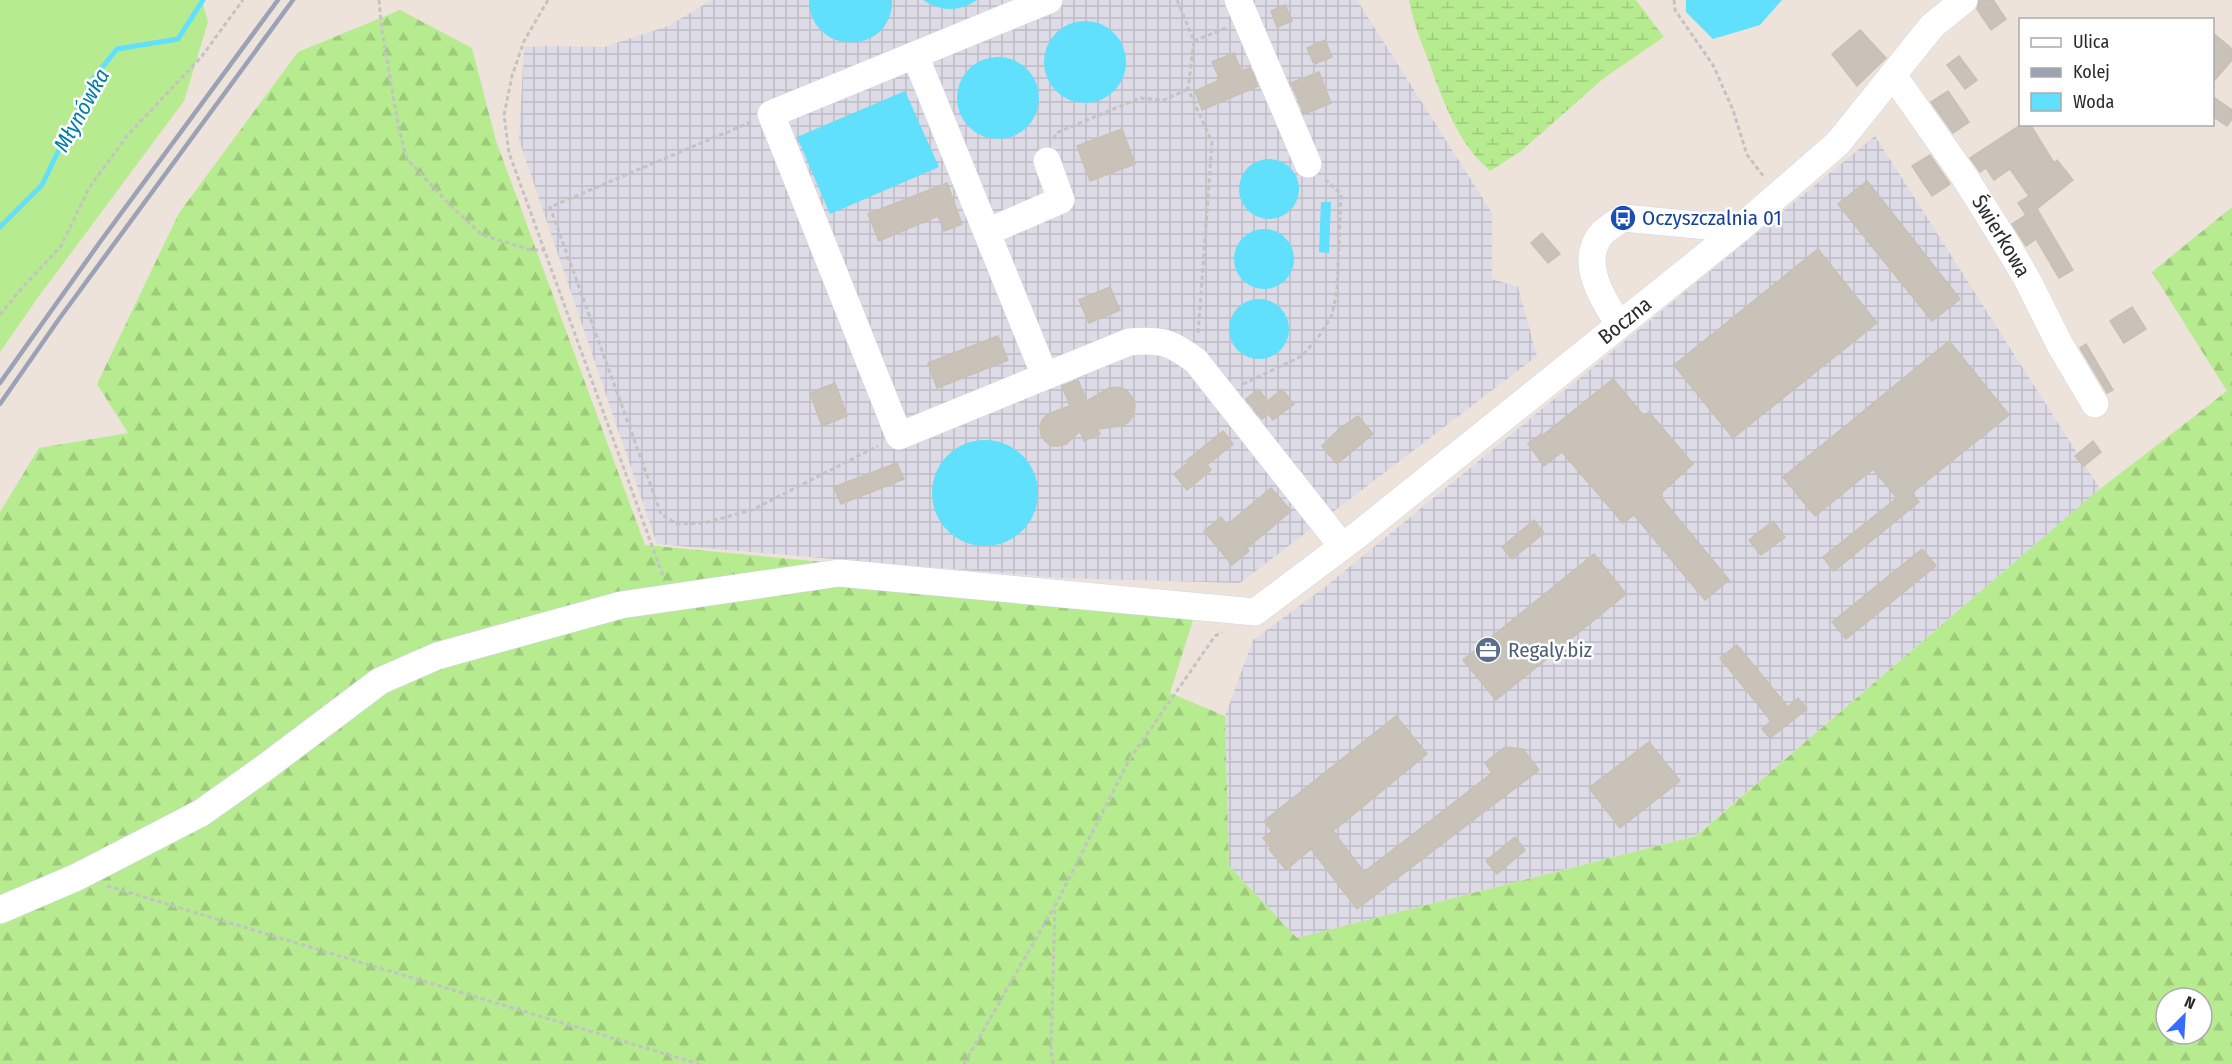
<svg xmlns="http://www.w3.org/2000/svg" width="2232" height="1064" font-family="'Fira Sans Condensed',sans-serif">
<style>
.industrial{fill:url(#industrial-grid)}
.grass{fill:#b7eb90}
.forest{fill:url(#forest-firs);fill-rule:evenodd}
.wetland{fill:url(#wetland-marsh)}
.water{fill:#60e0fc}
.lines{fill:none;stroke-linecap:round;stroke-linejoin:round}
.stream{stroke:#60e0fc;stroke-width:5}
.building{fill:#c8c2b9;stroke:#c9bfb3;stroke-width:1.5}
.minor-casing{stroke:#cfd5e4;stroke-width:28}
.path{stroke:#c3c3c3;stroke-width:3;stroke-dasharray:4.5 3;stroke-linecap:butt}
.minor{stroke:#fff;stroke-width:27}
.rail{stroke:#9ca2b6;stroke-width:4.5}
.labels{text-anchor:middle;stroke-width:5;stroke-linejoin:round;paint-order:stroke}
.transit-label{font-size:21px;fill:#164399;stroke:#fff;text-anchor:start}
.street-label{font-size:21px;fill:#2a2a2a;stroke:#fff}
.service-label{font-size:21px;fill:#4e5e75;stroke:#fff;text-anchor:start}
.water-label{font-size:22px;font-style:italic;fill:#007da7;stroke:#fff}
</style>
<defs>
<pattern id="industrial-grid" width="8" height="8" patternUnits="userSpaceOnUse" patternTransform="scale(1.5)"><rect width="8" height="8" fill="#dddbe5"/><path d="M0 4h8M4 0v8" fill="none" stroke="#bebcc5"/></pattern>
<pattern id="forest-firs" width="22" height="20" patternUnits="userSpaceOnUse" patternTransform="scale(1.5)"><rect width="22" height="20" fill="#b7eb90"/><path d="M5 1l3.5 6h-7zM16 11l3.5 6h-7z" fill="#9eca7c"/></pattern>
<pattern id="wetland-marsh" width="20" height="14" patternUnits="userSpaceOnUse" patternTransform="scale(1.5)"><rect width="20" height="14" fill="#b7eb90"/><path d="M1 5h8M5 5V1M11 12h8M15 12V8" fill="none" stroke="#9eca7c"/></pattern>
</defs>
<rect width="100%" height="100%" fill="#eee3da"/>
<!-- industrial -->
<g class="industrial">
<path d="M 712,0 L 1357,0 L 1492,213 L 1492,279 L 1518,287 L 1537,356 L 1240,583 L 1059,578 L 657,544 L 519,140 L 524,47 L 546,46 L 604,47 L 668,26 Z"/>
<path d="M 1875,136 L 2100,489 L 1695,836 L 1297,938 L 1229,866 L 1225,716 L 1253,640 L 1325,587 Z"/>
</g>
<!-- grass -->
<path class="grass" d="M 0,0 L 202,0 L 208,22 L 184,101 L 39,296 L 0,352 Z"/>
<!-- forest -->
<path class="forest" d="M 400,10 L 472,48 L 496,141 L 645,545 L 834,563 L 1194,617 L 1170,693 L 1225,716 L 1229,866 L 1297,938 L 1696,836 L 2095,493 L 2227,391 L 2152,272 L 2232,207 L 2232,1064 L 0,1064 L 0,512 L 39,448 L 128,433 L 97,384 L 179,213 L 298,52 ZM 2166,998 L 2202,998 L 2202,1034 L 2166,1034 Z"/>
<!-- wetland -->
<path class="wetland" d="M 1409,0 L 1636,0 L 1664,37 L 1604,78 L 1520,152 L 1490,171 C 1458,144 1443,101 1429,62 C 1421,42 1413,22 1409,0 Z"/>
<!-- water -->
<g class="water">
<path d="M 809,0 L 892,0 C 893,56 810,57 809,0 Z"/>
<path d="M 923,0 L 977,0 C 959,12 941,12 923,0 Z"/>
<path d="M 1686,0 L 1782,0 L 1760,25 L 1713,39 L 1686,12 Z"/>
<circle cx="1085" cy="62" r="41"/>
<circle cx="998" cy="98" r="41"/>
<path d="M 905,91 L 939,167 L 830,214 L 797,137 Z"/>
<circle cx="1269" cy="189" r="30"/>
<path d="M 1321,202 L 1331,202 L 1329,253 L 1319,252 Z"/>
<circle cx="1264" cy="259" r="30"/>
<circle cx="1259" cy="329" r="30"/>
<circle cx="985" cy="493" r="53"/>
</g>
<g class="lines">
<!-- stream -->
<path class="stream" d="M 0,227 L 42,185 L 93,79 L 117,49 L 178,39 L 203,0"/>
</g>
<!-- building -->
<g class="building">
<path d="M 1979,0 L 1993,0 L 2006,19 L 1991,30 L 1977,9 Z"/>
<path d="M 1285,5 L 1292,21 L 1277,27 L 1271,11 Z"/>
<path d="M 1860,30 L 1886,58 L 1857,86 L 1832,54 Z"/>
<path d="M 2212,32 L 2232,49 L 2232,60 L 2212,83 Z"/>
<path d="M 1325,40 L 1332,57 L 1314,64 L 1307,48 Z"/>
<path d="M 1234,53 L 1241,71 L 1250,68 L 1258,86 L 1202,110 L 1195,91 L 1220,80 L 1212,62 Z"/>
<path d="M 1959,56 L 1977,80 L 1965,89 L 1947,65 Z"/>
<path d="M 1319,72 L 1331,103 L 1304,114 L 1291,83 Z"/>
<path d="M 1948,91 L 1969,122 L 1953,133 L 1931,102 Z"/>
<path d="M 2212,96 L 2232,110 L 2232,119 L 2227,126 L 2212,116 Z"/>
<path d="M 2022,124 L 2030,124 L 2054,163 L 2057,160 L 2073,180 L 2037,209 L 2073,270 L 2059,278 L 2036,239 L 2026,246 L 2012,224 L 2026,215 L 2018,203 L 2029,196 L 2010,169 L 1994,180 L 1986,168 L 1980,172 L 1970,158 Z"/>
<path d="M 1122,129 L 1135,164 L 1090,181 L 1077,146 Z"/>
<path d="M 1930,155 L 1950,184 L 1932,196 L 1912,166 Z"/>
<path d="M 1867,181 L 1960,299 L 1932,321 L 1838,204 Z"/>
<path d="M 947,183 L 962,224 L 944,231 L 938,216 L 879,241 L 868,214 Z"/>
<path d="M 1542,233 L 1560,254 L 1548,263 L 1531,243 Z"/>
<path d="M 1818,249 L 1877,323 L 1733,438 L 1674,365 Z"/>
<path d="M 1110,287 L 1120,310 L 1089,323 L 1079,300 Z"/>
<path d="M 2132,307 L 2146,329 L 2124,343 L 2110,321 Z"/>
<path d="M 998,336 L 1008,360 L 937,388 L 928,363 Z"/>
<path d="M 1949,341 L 2009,415 L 1912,493 L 1919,502 L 1834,571 L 1823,557 L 1897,498 L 1873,469 L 1815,516 L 1783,477 Z"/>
<path d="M 2086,344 L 2113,390 L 2107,393 L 2080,348 Z"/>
<path d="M 1613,379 L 1644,416 L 1649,412 L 1693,464 L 1659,495 L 1729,580 L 1705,600 L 1634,515 L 1623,523 L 1562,452 L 1544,466 L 1528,444 L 1541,434 L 1542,436 Z"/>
<path d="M 1078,380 L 1087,401 L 1109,388 L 1118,387 L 1126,390 L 1132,397 L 1135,405 L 1134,414 L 1129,422 L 1121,426 L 1097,429 L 1100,434 L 1084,441 L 1080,431 L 1066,444 L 1059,446 L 1051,446 L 1045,441 L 1041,435 L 1040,427 L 1042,420 L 1048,414 L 1070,406 L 1062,386 Z"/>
<path d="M 835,383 L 847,416 L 822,426 L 810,393 Z"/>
<path d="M 1258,389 L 1268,401 L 1282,389 L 1294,404 L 1273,420 L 1268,414 L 1262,419 L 1246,399 Z"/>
<path d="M 1358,416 L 1373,434 L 1337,464 L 1322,446 L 1340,428 Z"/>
<path d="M 1223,431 L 1233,444 L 1207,465 L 1211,470 L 1187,490 L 1174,474 L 1188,463 L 1186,461 Z"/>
<path d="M 2093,441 L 2101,452 L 2084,466 L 2075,456 Z"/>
<path d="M 897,463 L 904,479 L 841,504 L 834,487 Z"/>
<path d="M 1271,488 L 1291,511 L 1247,548 L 1249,551 L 1232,565 L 1204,531 L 1221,517 L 1227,525 Z"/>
<path d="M 1534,520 L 1544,533 L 1512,559 L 1502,547 Z"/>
<path d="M 1773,521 L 1785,537 L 1761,555 L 1749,540 Z"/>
<path d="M 1922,549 L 1936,566 L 1846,639 L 1832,622 Z"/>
<path d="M 1594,554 L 1626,594 L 1496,700 L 1463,660 Z"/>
<path d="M 1737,645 L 1788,707 L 1798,698 L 1807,709 L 1770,738 L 1762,729 L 1771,721 L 1720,658 Z"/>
<path d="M 1396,716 L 1427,754 L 1333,831 L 1364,872 L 1492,773 L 1485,763 L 1505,747 L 1523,749 L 1539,770 L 1357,909 L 1311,849 L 1286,870 L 1269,849 L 1271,847 L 1263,838 L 1272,831 L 1264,821 Z"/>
<path d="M 1649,742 L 1680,781 L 1620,828 L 1589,788 Z"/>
<path d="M 1515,837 L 1525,850 L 1497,874 L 1486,861 Z"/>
</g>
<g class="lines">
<!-- minor casing -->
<g class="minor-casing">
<g id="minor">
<path d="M 1049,0 L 771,114 L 899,436 L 1129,342 C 1161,339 1171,342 1196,361 L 1342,546"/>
<path d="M 1238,0 L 1308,164"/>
<path d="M 915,55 L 1045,376"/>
<path id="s1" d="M 1893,75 L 1964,176 L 2004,240 L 2027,279 L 2060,345 L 2095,404"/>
<path d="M 987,232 L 1061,200 L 1047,161"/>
<path d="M 1619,324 C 1603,300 1577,260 1603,232 C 1609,227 1617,222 1623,218 L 1739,229"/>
<path id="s2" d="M 0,910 L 77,877 L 201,813 L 263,769 L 380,681 L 437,656 L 621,605 L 839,573 L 1255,612 L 1359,534 L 1739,229 L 1838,143 L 1932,26 L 1964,0"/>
</g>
</g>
<!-- path -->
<g class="path">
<path d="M 379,0 L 382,31 L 399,130 L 407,159 L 449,204 L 482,235 L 531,250 L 544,250"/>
<path d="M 548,0 L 524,41 L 512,76 L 504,115 L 509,153 L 663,576"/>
<path d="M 1177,0 L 1194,41 L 1188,89 L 1212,142 L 1198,335"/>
<path d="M 1674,0 L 1675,10 L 1713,65 L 1733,110 L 1747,155 L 1765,178"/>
<path d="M 1194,41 L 1226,28"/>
<path d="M 751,122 L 550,207 L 661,514 L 677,524 L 704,523 L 752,510 L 878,446"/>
<path d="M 1054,139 L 1056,133 L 1140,98 L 1164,100 L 1188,89"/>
<path d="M 0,315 L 21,289 L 61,246 L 89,188 L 127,136 L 202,56 L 243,0"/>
<path d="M 1243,384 L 1302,356 L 1319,336 L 1332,315 L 1337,291 L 1341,194 L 1325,179"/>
<path d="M 107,886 L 699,1064"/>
<path d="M 964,1064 L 1054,907"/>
<path d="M 1053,1064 L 1051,1048 L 1055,906 L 1129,760 L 1215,636 L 1222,632"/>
</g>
<!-- minor -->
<use href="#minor" class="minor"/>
<!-- rail -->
<g class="rail">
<path d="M 0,383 L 100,242 L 278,0"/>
<path d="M 0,404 L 59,319 L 293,0"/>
</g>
</g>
<!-- icons -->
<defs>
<g id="bus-disc" transform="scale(1.35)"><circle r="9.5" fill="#1a4fb4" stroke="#fff"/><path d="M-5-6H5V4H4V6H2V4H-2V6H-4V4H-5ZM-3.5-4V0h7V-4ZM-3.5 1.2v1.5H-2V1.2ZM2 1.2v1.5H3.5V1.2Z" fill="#fff"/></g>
<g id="office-disc" transform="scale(1.35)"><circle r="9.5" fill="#5c6f8a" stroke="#fff"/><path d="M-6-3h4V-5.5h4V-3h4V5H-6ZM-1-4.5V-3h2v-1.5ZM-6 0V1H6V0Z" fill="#fff"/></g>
</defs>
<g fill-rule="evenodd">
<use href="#bus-disc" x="1623" y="218"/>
<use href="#office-disc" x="1488" y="650"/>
</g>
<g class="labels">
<!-- transit labels -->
<g class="transit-label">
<text x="1642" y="225">Oczyszczalnia 01</text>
</g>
<!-- street labels -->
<g class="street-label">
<text dy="7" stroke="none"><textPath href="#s1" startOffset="194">Świerkowa</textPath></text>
<text dy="7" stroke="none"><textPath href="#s2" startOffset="1808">Boczna</textPath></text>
</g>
<!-- service labels -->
<g class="service-label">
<text x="1508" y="657">Regaly.biz</text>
</g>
<!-- water labels -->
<g class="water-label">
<text transform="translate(81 110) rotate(-61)" y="8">Młynówka</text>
</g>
</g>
<!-- legend -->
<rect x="2019" y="18" width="195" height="108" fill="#ffffff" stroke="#aaaaaa" stroke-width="1.5"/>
<rect x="2031" y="38" width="30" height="9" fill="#ffffff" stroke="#aaaaaa" stroke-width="1.5"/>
<text x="2073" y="48" font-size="18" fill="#2a2a2a">Ulica</text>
<rect x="2031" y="68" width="30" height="9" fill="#9ca2b6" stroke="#aaaaaa" stroke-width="1.5"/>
<text x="2073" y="78" font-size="18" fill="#2a2a2a">Kolej</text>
<rect x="2031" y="93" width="30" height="18" fill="#60e0fc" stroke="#aaaaaa" stroke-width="1.5"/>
<text x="2073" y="108" font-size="18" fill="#2a2a2a">Woda</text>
<!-- north arrow -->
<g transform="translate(2184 1016) rotate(24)"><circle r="28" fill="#ffffff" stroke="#aaaaaa" stroke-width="1.5"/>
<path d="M0-4.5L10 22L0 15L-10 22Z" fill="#356dff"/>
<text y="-9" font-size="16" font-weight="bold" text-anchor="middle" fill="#2a2a2a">N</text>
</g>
</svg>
